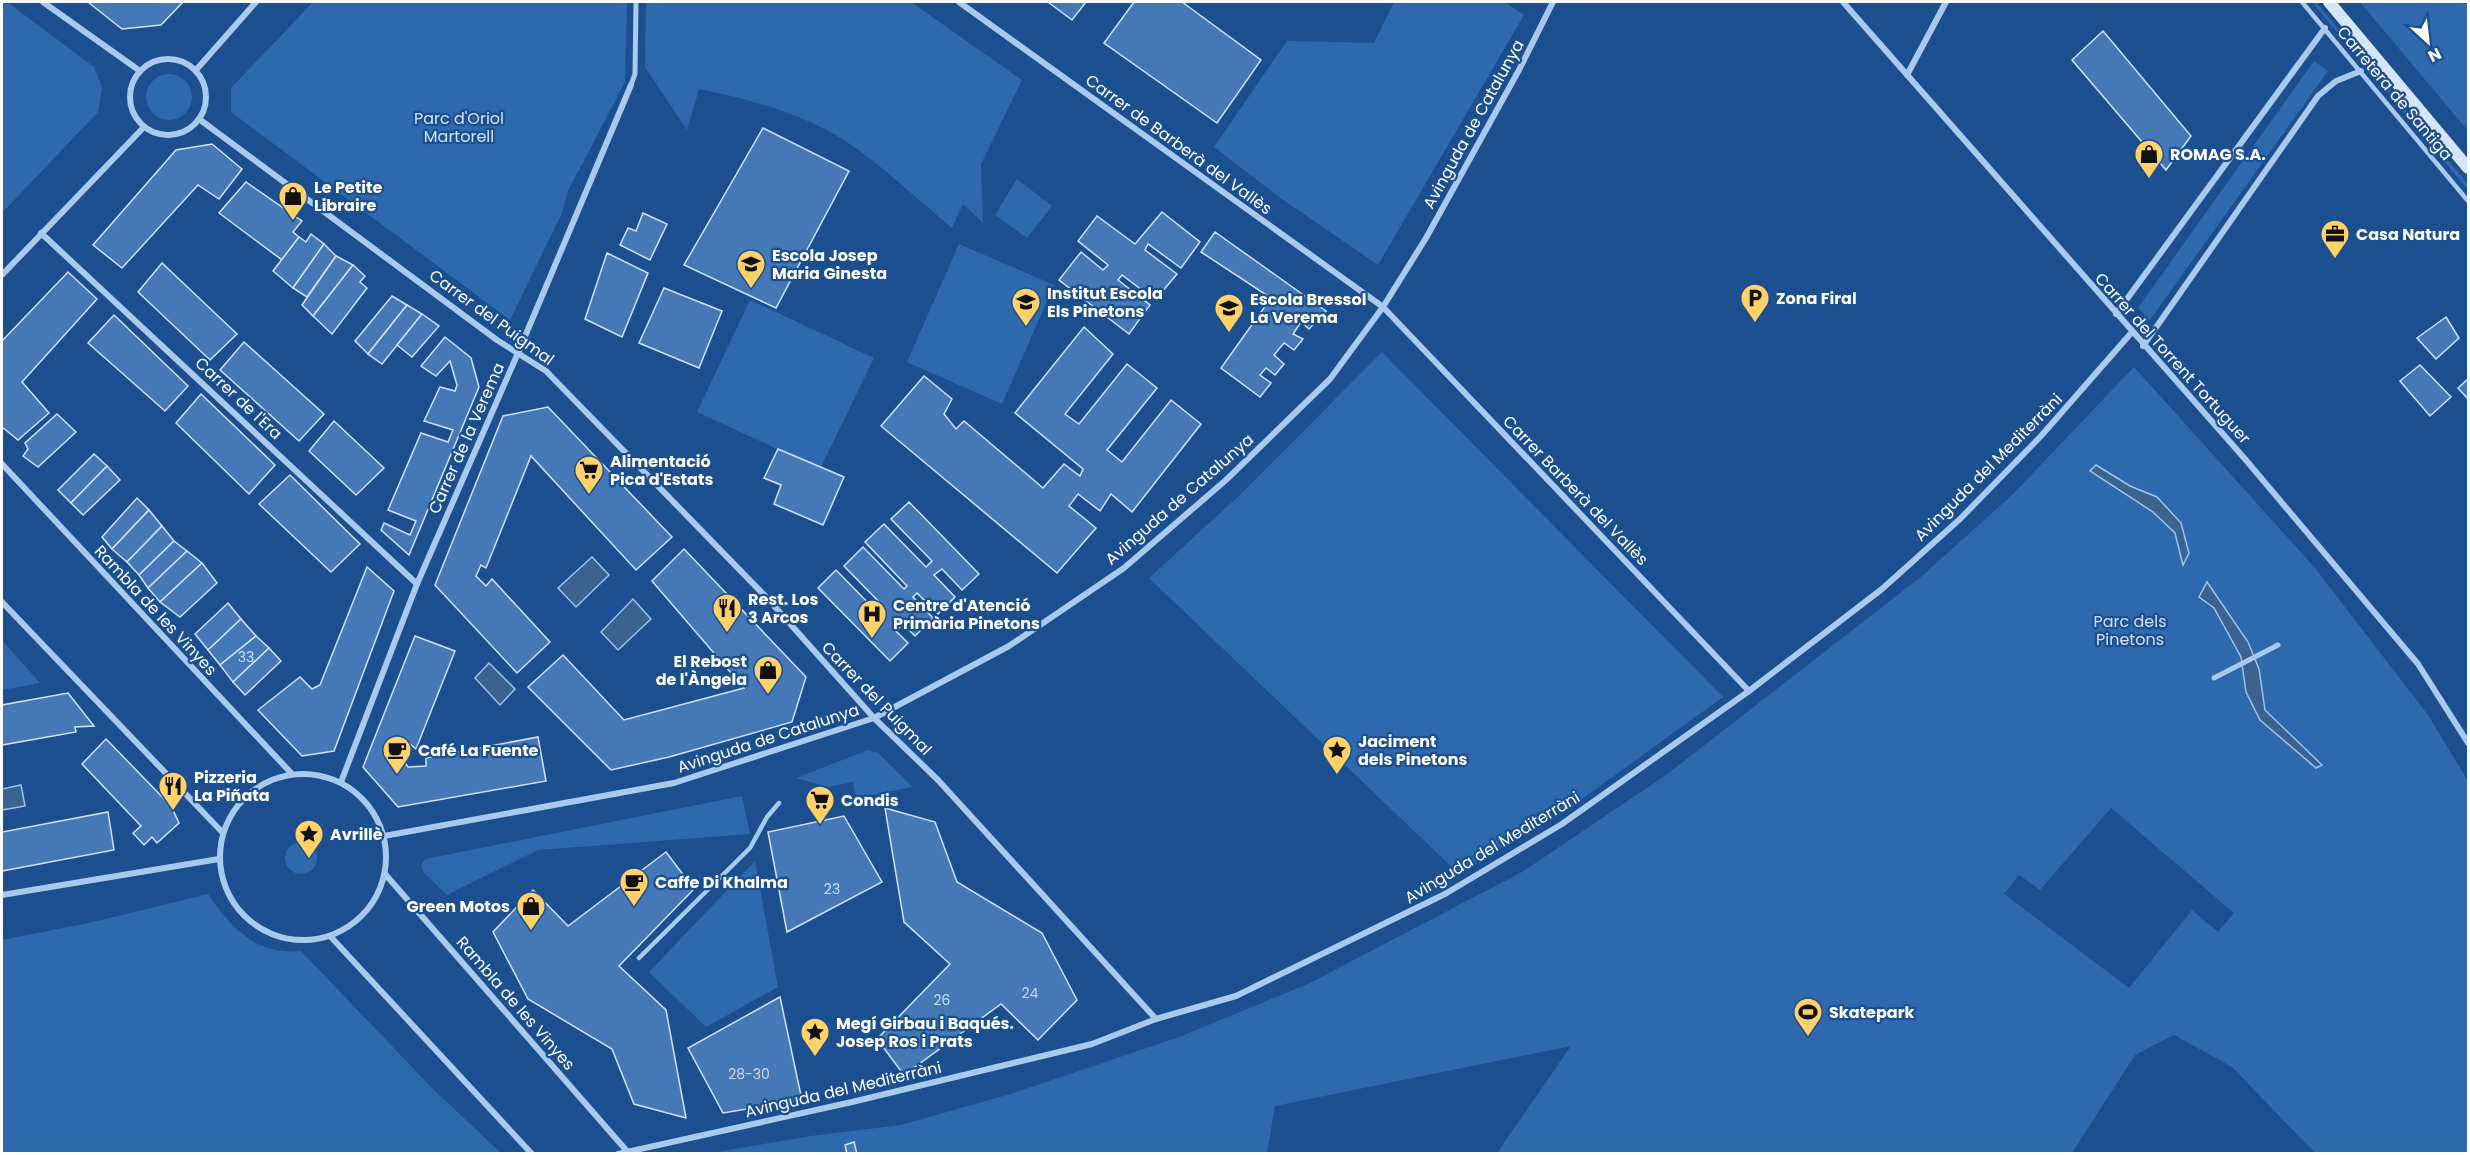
<svg xmlns="http://www.w3.org/2000/svg" width="2470" height="1155" font-family="Poppins,sans-serif">
<style>
.green{fill:#2e69ad;fill-rule:evenodd}
.water{fill:#3c6290;stroke:#9cc4f0;stroke-width:1.5}
.building{fill:#4478b7;stroke:#cfe3fa;stroke-width:1.5}
.lines{fill:none;stroke-linecap:round;stroke-linejoin:round}
.service{stroke:#a9c9ee;stroke-width:4.5}
.pedestrian{stroke:#a9c9ee;stroke-width:5}
.minor{stroke:#a9c9ee;stroke-width:6}
.secondary{stroke:#d6e6fa;stroke-width:12}
.labels{text-anchor:middle;stroke-width:4.5;stroke-linejoin:round;paint-order:stroke}
.number-label{font-size:14px;fill:#d0dded}
.street-label{font-size:16px;fill:#fff;stroke:#1b4f8f}
.park-label{font-size:16px;fill:#cfe3fa;stroke:#1b4f8f}
.poi-label{font-size:16px;font-weight:bold;fill:#fff;stroke:#1b4f8f;text-anchor:start}
</style>
<rect width="100%" height="100%" fill="#1b4f8f"/>
<!-- green -->
<g class="green">
<path d="M 2,2 L 7,2 L 94,67 L 102,87 L 98,112 L 2,213 Z"/>
<path d="M 313,2 L 627,2 L 625,82 L 568,191 L 562,213 L 510,320 L 231,112 L 231,88 Z"/>
<path d="M 646,2 L 911,2 L 1022,80 L 981,164 L 983,223 L 963,204 L 952,228 C 921,202 890,173 857,149 C 813,117 752,99 699,89 L 687,130 L 645,67 Z"/>
<path d="M 1394,2 L 1504,2 L 1524,15 L 1378,265 L 1279,197 L 1214,147 L 1287,41 L 1374,43 Z"/>
<path d="M 2312,2 L 2316,2 L 2468,184 L 2468,190 Z"/>
<path d="M 2360,2 L 2468,2 L 2468,131 Z"/>
<path d="M 2314,61 L 2328,71 L 2150,320 L 2138,308 Z"/>
<circle cx="169" cy="97" r="23"/>
<path d="M 1017,179 L 1052,206 L 1027,238 L 995,215 Z"/>
<path d="M 959,244 L 1054,285 L 1002,404 L 907,362 Z"/>
<path d="M 750,300 L 874,358 L 820,469 L 697,412 Z"/>
<path d="M 1382,352 L 1723,697 L 1560,815 L 1458,873 L 1149,578 L 1242,493 Z"/>
<path d="M 2134,367 L 2315,568 L 2428,715 L 2468,781 L 2468,1153 L 2315,1153 L 2232,1067 L 2174,1035 L 2135,1055 L 2072,1153 L 1497,1153 L 1571,1046 L 1275,1106 L 1267,1153 L 705,1154 L 811,1136 L 901,1125 L 1014,1093 L 1179,1037 L 1308,984 L 1522,872 L 1666,775 L 1922,576 L 2012,495 ZM 2111,808 L 2234,913 L 2218,932 L 2192,910 L 2129,988 L 2004,894 L 2019,875 L 2040,890 Z"/>
<path d="M 2,640 L 40,683 L 2,690 Z"/>
<path d="M 868,750 L 878,753 L 913,787 L 856,798 L 853,782 L 828,787 L 796,778 Z"/>
<path d="M 742,796 L 750,834 L 538,850 L 447,895 L 424,873 L 421,866 L 425,859 Z"/>
<circle cx="301" cy="858" r="16"/>
<path d="M 755,861 L 778,987 L 706,1027 L 649,972 Z"/>
<path d="M 208,894 C 231,928 257,956 301,951 L 433,1089 L 501,1153 L 2,1153 L 2,940 L 89,923 Z"/>
</g>
<!-- water -->
<g class="water">
<path d="M 2096,465 L 2130,486 L 2157,497 L 2181,523 L 2189,553 L 2183,565 L 2175,533 L 2153,512 L 2090,471 Z"/>
<path d="M 592,557 L 609,575 L 576,607 L 558,588 Z"/>
<path d="M 2207,582 L 2248,642 L 2259,669 L 2265,710 L 2322,765 L 2316,768 L 2260,720 L 2246,692 L 2241,657 L 2214,608 L 2199,597 Z"/>
<path d="M 633,599 L 651,619 L 618,650 L 601,632 Z"/>
<path d="M 489,663 L 515,689 L 500,705 L 475,678 Z"/>
<path d="M 21,785 L 25,806 L 2,810 L 2,789 Z"/>
</g>
<!-- building -->
<g class="building">
<path d="M 88,2 L 183,2 L 161,25 L 122,29 Z"/>
<path d="M 1048,2 L 1086,2 L 1072,20 Z"/>
<path d="M 1134,2 L 1182,2 L 1261,60 L 1217,123 L 1104,43 Z"/>
<path d="M 2103,31 L 2191,136 L 2166,170 L 2072,60 Z"/>
<path d="M 763,128 L 849,171 L 776,308 L 684,265 Z"/>
<path d="M 212,144 L 242,169 L 219,199 L 198,185 L 122,268 L 93,245 L 176,150 Z"/>
<path d="M 246,182 L 302,221 L 293,232 L 299,237 L 282,260 L 219,213 Z"/>
<path d="M 1162,212 L 1200,242 L 1181,268 L 1148,244 L 1145,250 L 1177,274 L 1155,300 L 1122,275 L 1118,280 L 1150,305 L 1129,334 L 1059,280 L 1081,252 L 1103,270 L 1108,265 L 1078,241 L 1097,216 L 1135,244 Z"/>
<path d="M 643,213 L 667,224 L 650,260 L 620,245 L 628,228 L 636,231 Z"/>
<path d="M 1215,232 L 1326,311 L 1309,329 L 1301,322 L 1293,334 L 1303,339 L 1294,350 L 1284,343 L 1274,355 L 1284,364 L 1275,375 L 1266,368 L 1260,375 L 1271,383 L 1260,397 L 1221,368 L 1271,298 L 1201,252 Z"/>
<path d="M 311,234 L 324,244 L 293,288 L 273,271 L 299,237 L 306,242 Z"/>
<path d="M 324,244 L 336,256 L 307,297 L 293,288 Z"/>
<path d="M 607,253 L 648,273 L 622,337 L 585,319 Z"/>
<path d="M 336,256 L 353,265 L 313,316 L 302,305 Z"/>
<path d="M 162,263 L 237,334 L 210,360 L 138,292 Z"/>
<path d="M 353,265 L 365,276 L 360,282 L 367,288 L 332,334 L 313,316 Z"/>
<path d="M 68,272 L 97,299 L 22,382 L 49,413 L 18,440 L 2,427 L 2,341 Z"/>
<path d="M 664,288 L 722,311 L 699,368 L 639,343 Z"/>
<path d="M 392,296 L 407,305 L 368,354 L 355,341 Z"/>
<path d="M 407,305 L 422,314 L 382,364 L 368,354 Z"/>
<path d="M 422,314 L 439,326 L 412,357 L 397,345 Z"/>
<path d="M 114,315 L 188,386 L 165,411 L 88,343 Z"/>
<path d="M 2446,317 L 2459,338 L 2436,359 L 2417,338 Z"/>
<path d="M 1084,327 L 1113,354 L 1065,414 L 1079,424 L 1127,364 L 1157,388 L 1107,450 L 1122,462 L 1171,400 L 1201,424 L 1132,512 L 1111,494 L 1100,511 L 1078,494 L 1069,506 L 1096,528 L 1057,573 L 881,426 L 924,376 L 952,399 L 944,414 L 956,429 L 964,421 L 1043,488 L 1064,464 L 1080,476 L 1083,469 L 1015,413 Z"/>
<path d="M 445,337 L 471,358 L 479,387 L 409,555 L 381,530 L 384,523 L 410,535 L 416,521 L 388,510 L 421,433 L 448,442 L 453,430 L 424,421 L 440,387 L 455,391 L 457,385 L 450,361 L 436,376 L 421,366 Z"/>
<path d="M 244,342 L 324,414 L 299,441 L 220,370 Z"/>
<path d="M 2420,365 L 2451,397 L 2430,416 L 2400,381 Z"/>
<path d="M 2468,379 L 2468,399 L 2458,388 Z"/>
<path d="M 201,394 L 275,465 L 249,494 L 176,423 Z"/>
<path d="M 548,407 L 672,537 L 636,570 L 531,456 L 486,568 L 481,565 L 476,576 L 486,586 L 492,579 L 550,642 L 517,673 L 435,585 L 503,416 Z"/>
<path d="M 57,414 L 76,432 L 38,467 L 23,456 L 28,449 L 25,443 Z"/>
<path d="M 334,421 L 384,468 L 356,495 L 309,451 Z"/>
<path d="M 778,449 L 844,477 L 823,525 L 774,504 L 781,485 L 764,478 Z"/>
<path d="M 94,454 L 107,466 L 71,503 L 58,490 Z"/>
<path d="M 107,466 L 120,480 L 83,515 L 71,503 Z"/>
<path d="M 290,475 L 360,544 L 331,572 L 259,504 Z"/>
<path d="M 137,498 L 149,510 L 112,549 L 102,537 Z"/>
<path d="M 909,502 L 979,574 L 962,590 L 942,569 L 934,575 L 955,597 L 938,614 L 917,593 L 913,597 L 933,618 L 915,636 L 903,624 L 896,631 L 908,643 L 890,661 L 818,588 L 836,570 L 877,612 L 883,606 L 844,566 L 863,547 L 904,589 L 907,586 L 865,542 L 884,524 L 926,567 L 932,561 L 891,519 Z"/>
<path d="M 149,510 L 162,526 L 127,562 L 112,549 Z"/>
<path d="M 162,526 L 174,541 L 139,575 L 127,562 Z"/>
<path d="M 174,541 L 187,551 L 148,588 L 139,575 Z"/>
<path d="M 684,549 L 806,677 L 792,722 L 669,757 L 611,770 L 528,687 L 563,655 L 624,720 L 744,688 L 652,581 Z"/>
<path d="M 187,551 L 202,563 L 160,602 L 148,588 Z"/>
<path d="M 202,563 L 217,583 L 180,617 L 160,602 Z"/>
<path d="M 367,567 L 394,591 L 334,751 L 302,756 L 258,710 L 300,677 L 312,689 L 320,685 Z"/>
<path d="M 228,603 L 241,619 L 208,650 L 195,634 Z"/>
<path d="M 241,619 L 256,636 L 220,665 L 208,650 Z"/>
<path d="M 256,636 L 269,648 L 233,682 L 220,665 Z"/>
<path d="M 415,636 L 455,651 L 416,749 L 410,744 L 403,760 L 408,767 L 426,766 L 426,758 L 538,737 L 546,781 L 398,807 L 363,767 Z"/>
<path d="M 269,648 L 281,661 L 245,695 L 233,682 Z"/>
<path d="M 68,693 L 94,726 L 75,727 L 76,732 L 2,745 L 2,705 Z"/>
<path d="M 106,739 L 171,806 L 179,823 L 157,843 L 152,837 L 144,845 L 133,833 L 141,826 L 82,764 Z"/>
<path d="M 885,808 L 935,822 L 957,882 L 1042,933 L 1077,1000 L 1038,1040 L 1001,1004 L 904,1075 L 877,1039 L 950,964 L 904,922 Z"/>
<path d="M 108,812 L 114,850 L 2,871 L 2,832 Z"/>
<path d="M 844,816 L 882,882 L 787,932 L 768,832 Z"/>
<path d="M 666,852 L 694,889 L 619,966 L 666,1010 L 686,1118 L 634,1104 L 612,1049 L 528,999 L 493,932 L 533,890 L 568,926 Z"/>
<path d="M 780,997 L 802,1100 L 723,1113 L 688,1048 Z"/>
<path d="M 854,1142 L 857,1154 L 847,1154 L 845,1145 Z"/>
</g>
<g class="lines">
<!-- service -->
<g class="service">
<path d="M 2302,2 L 2468,201"/>
<path d="M 639,958 L 750,848 L 767,817 L 779,803"/>
</g>
<!-- pedestrian -->
<g class="pedestrian">
<path d="M 631,85 L 635,74 L 636,2"/>
<path d="M 2214,678 L 2278,645"/>
</g>
<!-- minor -->
<g class="minor">
<path d="M 43,2 L 140,71"/>
<path d="M 959,2 L 1383,307 L 1749,691"/>
<path d="M 1843,2 L 2245,459 L 2418,664 L 2468,743"/>
<circle cx="168" cy="97" r="38"/>
<path d="M 196,70 L 256,2"/>
<path d="M 1907,75 L 1946,2"/>
<path d="M 199,119 L 497,340 L 546,371 L 768,599 L 874,718 L 938,780 L 1156,1019"/>
<path d="M 41,233 L 417,584"/>
<path d="M 2,275 L 144,127"/>
<path d="M 2116,314 L 2325,28"/>
<path d="M 2143,346 L 2318,96 L 2336,81 L 2361,71"/>
<path d="M 2,464 L 292,774"/>
<path d="M 2,602 L 223,833"/>
<circle cx="303" cy="857" r="83"/>
<path d="M 341,782 L 417,584 L 518,353 L 631,85"/>
<path d="M 384,836 L 674,783 L 874,718 L 1009,646 L 1124,568 L 1226,480 L 1330,379 L 1383,307 L 1426,238 L 1519,70 L 1553,2"/>
<path d="M 385,874 L 626,1150"/>
<path d="M 2,895 L 219,859"/>
<path d="M 330,936 L 532,1154"/>
<path d="M 618,1154 L 852,1102 L 1092,1044 L 1156,1019 L 1236,996 L 1445,894 L 1562,824 L 1749,691 L 1882,589 L 1960,519 L 2041,436 L 2132,332"/>
</g>
<!-- secondary -->
<path class="secondary" d="M 2329,2 L 2468,168"/>
</g>
<!-- icons -->
<defs>
<g id="shop-pin" transform="scale(1.5)"><path d="M0 17L-7.5 6A9.5 9.5 0 1 1 7.5 6Z" fill="#ffd166" stroke="#1b4f8f"/><path d="M-5-2.5h2.3a2.7 3.5 0 0 1 5.4 0H5L5.5 6h-11ZM-1.5-2.5h3a1.5 2.3 0 0 0-3 0Z" fill="#111"/></g>
<g id="office-pin" transform="scale(1.5)"><path d="M0 17L-7.5 6A9.5 9.5 0 1 1 7.5 6Z" fill="#ffd166" stroke="#1b4f8f"/><path d="M-6-3h4V-5.5h4V-3h4V5H-6ZM-1-4.5V-3h2v-1.5ZM-6 0V1H6V0Z" fill="#111"/></g>
<g id="school-pin" transform="scale(1.5)"><path d="M0 17L-7.5 6A9.5 9.5 0 1 1 7.5 6Z" fill="#ffd166" stroke="#1b4f8f"/><path d="M0-5L7-2L0 1L-7-2ZM-4 1L0 2.5L4 1V4Q0 6-4 4Z" fill="#111"/></g>
<g id="parking-pin" transform="scale(1.5)"><path d="M0 17L-7.5 6A9.5 9.5 0 1 1 7.5 6Z" fill="#ffd166" stroke="#1b4f8f"/><path d="M-3.5-5.5H1a3.5 3.5 0 0 1 0 7H-1V5.5H-3.5ZM-1-3.4V-.6H.8a1.4 1.4 0 0 0 0-2.8Z" fill="#111"/></g>
<g id="supermarket-pin" transform="scale(1.5)"><path d="M0 17L-7.5 6A9.5 9.5 0 1 1 7.5 6Z" fill="#ffd166" stroke="#1b4f8f"/><path d="M-6-5.5h2.5l.6 2H6L4.5 2H-2.5L-4.4-4H-6ZM-1.5 3.2a1.3 1.3 0 1 0 .1 0ZM3 3.2a1.3 1.3 0 1 0 .1 0Z" fill="#111"/></g>
<g id="restaurant-pin" transform="scale(1.5)"><path d="M0 17L-7.5 6A9.5 9.5 0 1 1 7.5 6Z" fill="#ffd166" stroke="#1b4f8f"/><path d="M-5-6h1v4h1v-4h1v4h1v-4h1v5L-1.5 .5V6h-2V.5L-5-1ZM5-6V6H3V1.5H1.5Q1.5-4 5-6Z" fill="#111"/></g>
<g id="hospital-pin" transform="scale(1.5)"><path d="M0 17L-7.5 6A9.5 9.5 0 1 1 7.5 6Z" fill="#ffd166" stroke="#1b4f8f"/><path d="M-5-5h3v3.5h4V-5h3V5h-3V1.5h-4V5h-3Z" fill="#111"/></g>
<g id="cafe-pin" transform="scale(1.5)"><path d="M0 17L-7.5 6A9.5 9.5 0 1 1 7.5 6Z" fill="#ffd166" stroke="#1b4f8f"/><path d="M-5.5-4.5H6V0H3Q3 3.5 0 3.5H-2.5Q-5.5 3.5-5.5 0ZM3-3.2v2h1.7v-2ZM-6 4.5H4V6H-6Z" fill="#111"/></g>
<g id="sight-pin" transform="scale(1.5)"><path d="M0 17L-7.5 6A9.5 9.5 0 1 1 7.5 6Z" fill="#ffd166" stroke="#1b4f8f"/><path d="M0-6L1.8-2.2L6-1.7L2.9 1.2L3.7 5.4L0 3.3L-3.7 5.4L-2.9 1.2L-6-1.7L-1.8-2.2Z" fill="#111"/></g>
<g id="stadium-pin" transform="scale(1.5)"><path d="M0 17L-7.5 6A9.5 9.5 0 1 1 7.5 6Z" fill="#ffd166" stroke="#1b4f8f"/><path d="M0-5a6.5 5 0 1 0 0 10a6.5 5 0 1 0 0-10ZM-3.5-1.8h7v3.6h-7Z" fill="#111"/></g>
</defs>
<g fill-rule="evenodd">
<use href="#shop-pin" x="2149" y="154"/>
<use href="#shop-pin" x="293" y="196"/>
<use href="#office-pin" x="2335" y="234"/>
<use href="#school-pin" x="751" y="264"/>
<use href="#parking-pin" x="1755" y="298"/>
<use href="#school-pin" x="1026" y="302"/>
<use href="#school-pin" x="1229" y="308"/>
<use href="#supermarket-pin" x="589" y="470"/>
<use href="#restaurant-pin" x="727" y="608"/>
<use href="#hospital-pin" x="872" y="614"/>
<use href="#shop-pin" x="768" y="670"/>
<use href="#cafe-pin" x="397" y="750"/>
<use href="#sight-pin" x="1337" y="750"/>
<use href="#restaurant-pin" x="173" y="786"/>
<use href="#supermarket-pin" x="820" y="800"/>
<use href="#sight-pin" x="309" y="834"/>
<use href="#cafe-pin" x="634" y="882"/>
<use href="#shop-pin" x="531" y="906"/>
<use href="#stadium-pin" x="1808" y="1012"/>
<use href="#sight-pin" x="815" y="1032"/>
</g>
<g class="labels">
<!-- number labels -->
<g class="number-label">
<text x="246" y="662">33</text>
<text x="832" y="894">23</text>
<text x="1030" y="998">24</text>
<text x="942" y="1005">26</text>
<text x="749" y="1079">28-30</text>
</g>
<!-- street labels -->
<g class="street-label">
<text transform="translate(2395 93) rotate(50)" y="6">Carretera de Santiga</text>
<text transform="translate(1473 124) rotate(-61)" y="6">Avinguda de Catalunya</text>
<text transform="translate(1179 144) rotate(36)" y="6">Carrer de Barberà del Vallès</text>
<text transform="translate(492 317) rotate(36)" y="6">Carrer del Puigmal</text>
<text transform="translate(2173 358) rotate(48)" y="6">Carrer del Torrent Tortuguer</text>
<text transform="translate(239 398) rotate(43)" y="6">Carrer de l'Era</text>
<text transform="translate(466 438) rotate(-66)" y="6">Carrer de la Verema</text>
<text transform="translate(1988 467) rotate(-45)" y="6">Avinguda del Mediterràni</text>
<text transform="translate(1576 490) rotate(46)" y="6">Carrer Barberà del Vallès</text>
<text transform="translate(1179 499) rotate(-41)" y="6">Avinguda de Catalunya</text>
<text transform="translate(156 610) rotate(47)" y="6">Rambla de les Vinyes</text>
<text transform="translate(877 698) rotate(46)" y="6">Carrer del Puigmal</text>
<text transform="translate(768 738) rotate(-18)" y="6">Avinguda de Catalunya</text>
<text transform="translate(1492 847) rotate(-31)" y="6">Avinguda del Mediterràni</text>
<text transform="translate(516 1003) rotate(49)" y="6">Rambla de les Vinyes</text>
<text transform="translate(843 1089) rotate(-13)" y="6">Avinguda del Mediterràni</text>
</g>
<!-- park labels -->
<g class="park-label">
<text x="459" y="124">Parc d'Oriol<tspan x="459" dy="18">Martorell</tspan></text>
<text x="2130" y="627">Parc dels<tspan x="2130" dy="18">Pinetons</tspan></text>
</g>
<!-- poi labels -->
<g class="poi-label">
<text x="2170" y="160">ROMAG S.A.</text>
<text x="314" y="193">Le Petite<tspan x="314" dy="18">Libraire</tspan></text>
<text x="2356" y="240">Casa Natura</text>
<text x="772" y="261">Escola Josep<tspan x="772" dy="18">Maria Ginesta</tspan></text>
<text x="1047" y="299">Institut Escola<tspan x="1047" dy="18">Els Pinetons</tspan></text>
<text x="1776" y="304">Zona Firal</text>
<text x="1250" y="305">Escola Bressol<tspan x="1250" dy="18">La Verema</tspan></text>
<text x="610" y="467">Alimentació<tspan x="610" dy="18">Pica d'Estats</tspan></text>
<text x="748" y="605">Rest. Los<tspan x="748" dy="18">3 Arcos</tspan></text>
<text x="893" y="611">Centre d'Atenció<tspan x="893" dy="18">Primària Pinetons</tspan></text>
<text x="747" y="667" text-anchor="end">El Rebost<tspan x="747" dy="18">de l'Àngela</tspan></text>
<text x="1358" y="747">Jaciment<tspan x="1358" dy="18">dels Pinetons</tspan></text>
<text x="418" y="756">Café La Fuente</text>
<text x="194" y="783">Pizzeria<tspan x="194" dy="18">La Piñata</tspan></text>
<text x="841" y="806">Condis</text>
<text x="330" y="840">Avrillè</text>
<text x="655" y="888">Caffe Di Khalma</text>
<text x="510" y="912" text-anchor="end">Green Motos</text>
<text x="1829" y="1018">Skatepark</text>
<text x="836" y="1029">Megí Girbau i Baqués.<tspan x="836" dy="18">Josep Ros i Prats</tspan></text>
</g>
</g>
<!-- border -->
<rect width="2470" height="1155" fill="none" stroke="#ffffff" stroke-width="6"/>
<!-- north arrow -->
<g transform="translate(2428 42) rotate(153)" stroke="#1b4f8f" stroke-width="4.5" paint-order="stroke">
<path d="M0-4.5L10 22L0 15L-10 22Z" fill="#ffffff"/>
<text y="-9" font-size="16" font-weight="bold" text-anchor="middle" fill="#ffffff">N</text>
</g>
</svg>
